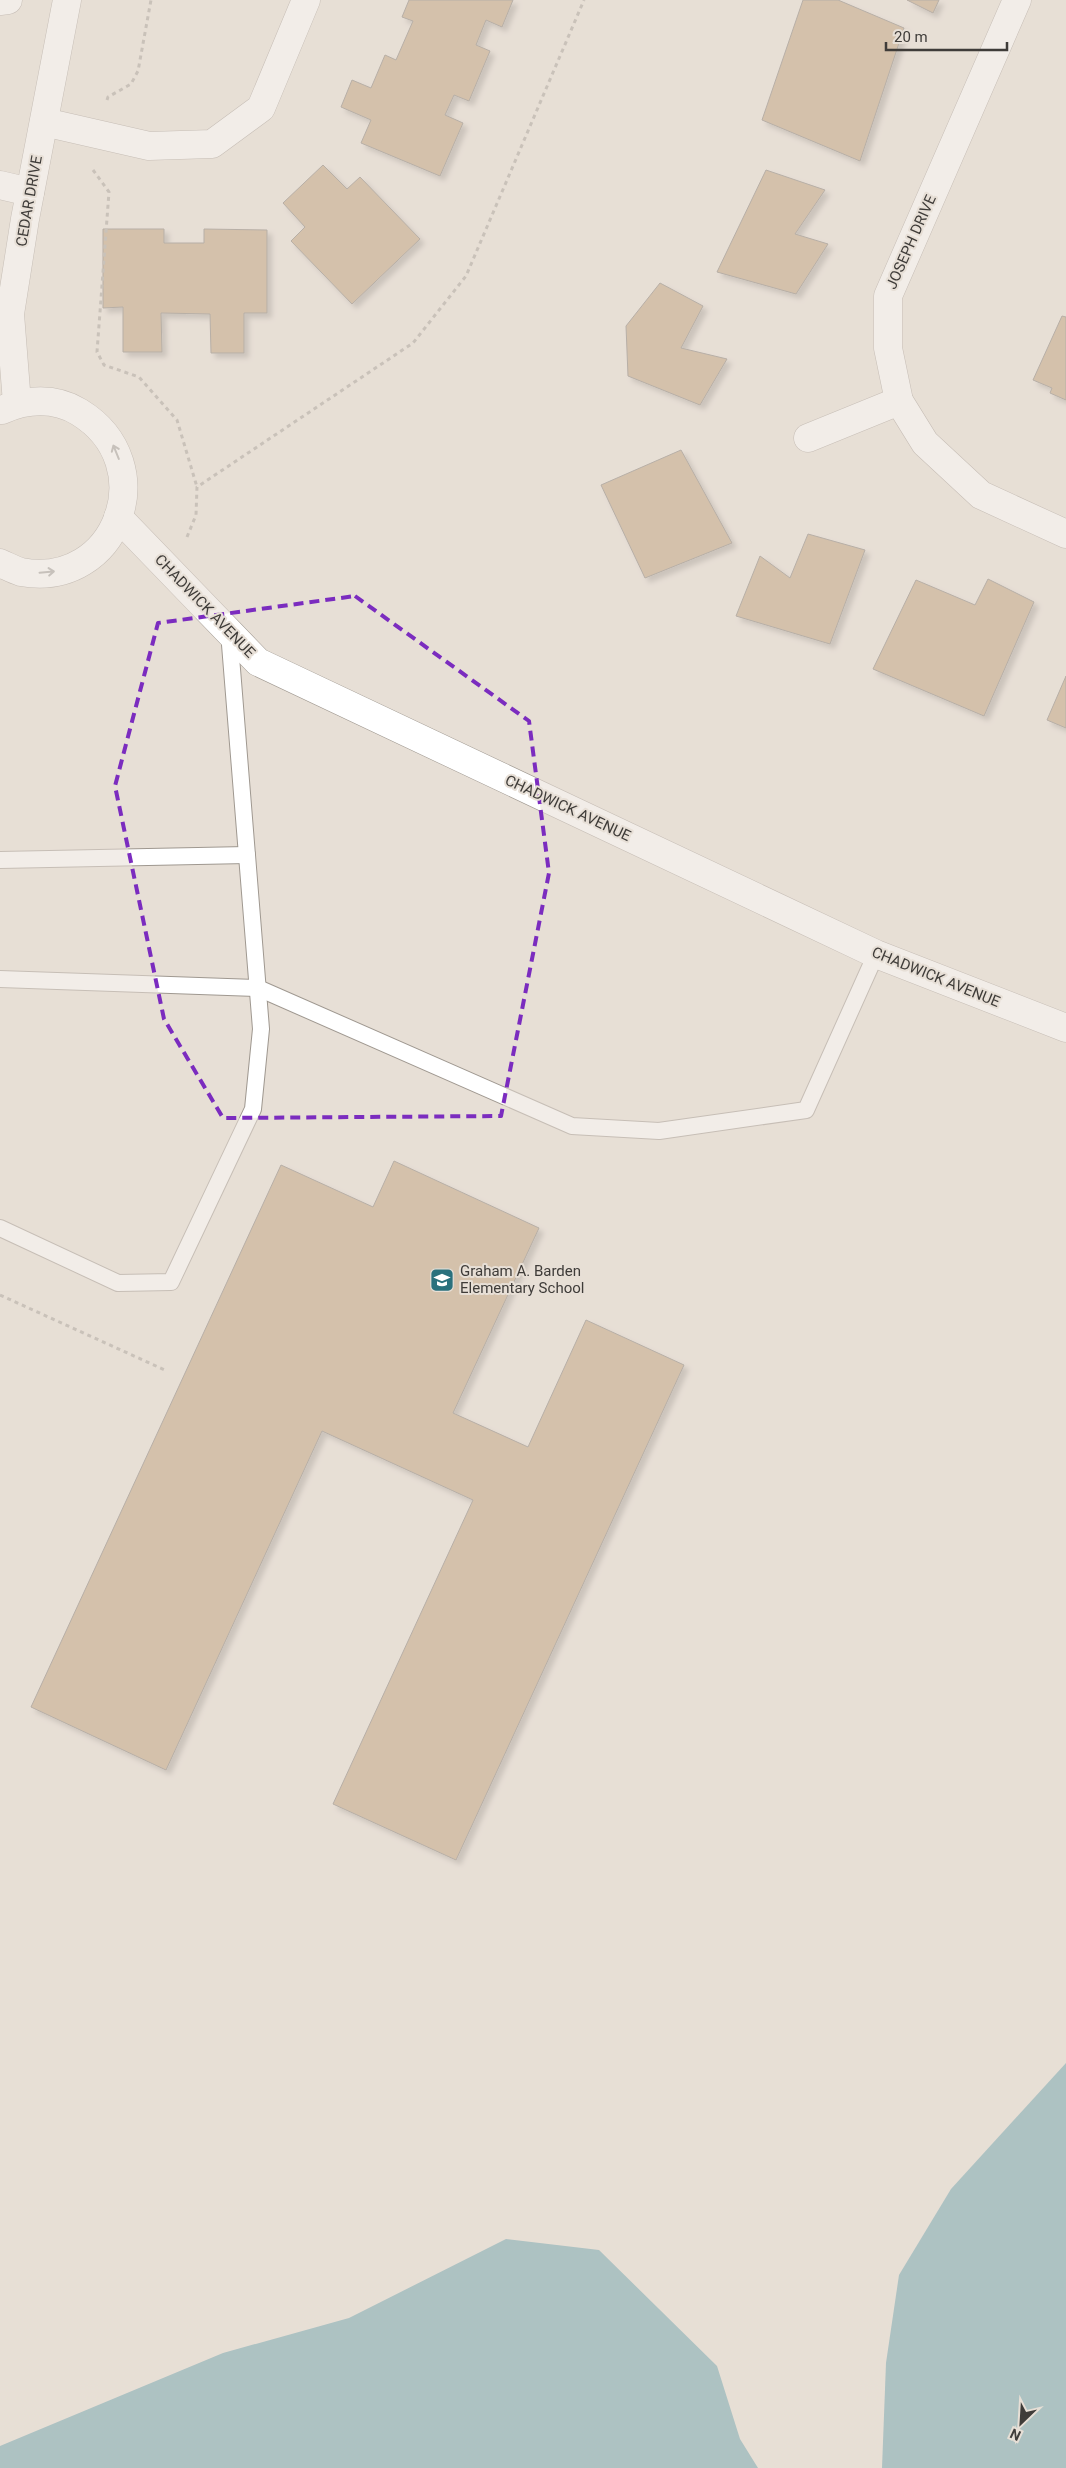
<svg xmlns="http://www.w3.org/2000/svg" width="1066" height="2468" font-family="Roboto,sans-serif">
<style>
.water{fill:#669faa}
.building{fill:#bc9d78;stroke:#7d766e;filter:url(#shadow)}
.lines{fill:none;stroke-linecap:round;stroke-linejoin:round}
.lane-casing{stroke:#9f9890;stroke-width:18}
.street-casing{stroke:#9f9890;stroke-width:29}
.path{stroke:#a59f98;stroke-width:3;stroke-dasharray:4 4;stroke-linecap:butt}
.lane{stroke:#fff;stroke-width:16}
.street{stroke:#fff;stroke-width:28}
.oneway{stroke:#9f9e9c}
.marked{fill:none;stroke:#7b2cbf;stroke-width:4;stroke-dasharray:10 6;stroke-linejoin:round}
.labels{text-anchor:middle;stroke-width:4;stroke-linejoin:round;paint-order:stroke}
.street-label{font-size:15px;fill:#3f3c39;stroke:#e7dfd6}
.poi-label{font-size:15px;fill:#3f3c39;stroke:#e7dfd6;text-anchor:start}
</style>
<defs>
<filter id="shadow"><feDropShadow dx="4.5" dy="4.5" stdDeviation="2.5" flood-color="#0004"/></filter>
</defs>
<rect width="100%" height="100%" fill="#e7dfd6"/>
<!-- water -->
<g class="water">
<path d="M 1066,2063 L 1066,2468 L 882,2468 L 886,2363 L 899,2275 L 951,2189 Z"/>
<path d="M 506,2239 L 599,2250 L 717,2366 L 740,2439 L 758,2468 L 0,2468 L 0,2446 L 223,2353 L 349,2318 Z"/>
</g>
<!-- building -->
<g class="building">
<path d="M 409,0 L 513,0 L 502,27 L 486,20 L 476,45 L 490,51 L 469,101 L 454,95 L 445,115 L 463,123 L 440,176 L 361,143 L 371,120 L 341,107 L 352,80 L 371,88 L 385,55 L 396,60 L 413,21 L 402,17 Z"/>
<path d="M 803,0 L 838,0 L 904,28 L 860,161 L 762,120 Z"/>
<path d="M 907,0 L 939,0 L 933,13 Z"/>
<path d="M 323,165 L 347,189 L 360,177 L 420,239 L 352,304 L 291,241 L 305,227 L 283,203 Z"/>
<path d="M 766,170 L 825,190 L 795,234 L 828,244 L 796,294 L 717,272 Z"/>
<path d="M 103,229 L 164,229 L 164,243 L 204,243 L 204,229 L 267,230 L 267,313 L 244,313 L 244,353 L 211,353 L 210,314 L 161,313 L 162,352 L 123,352 L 123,307 L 103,308 Z"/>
<path d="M 660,283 L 703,306 L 681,348 L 727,359 L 700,405 L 628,376 L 626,326 Z"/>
<path d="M 1062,316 L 1066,317 L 1066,400 L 1050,393 L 1052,388 L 1033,380 Z"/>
<path d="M 681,450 L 732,543 L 645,578 L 601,485 Z"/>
<path d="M 808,534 L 865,550 L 830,644 L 736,616 L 760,556 L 790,578 Z"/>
<path d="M 988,579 L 1034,602 L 984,716 L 873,669 L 916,580 L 975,605 Z"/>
<path d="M 1066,676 L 1066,728 L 1047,720 Z"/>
<path d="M 394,1161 L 539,1228 L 453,1413 L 528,1447 L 586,1320 L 684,1365 L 456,1860 L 333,1804 L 473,1500 L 322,1431 L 166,1770 L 31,1707 L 281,1165 L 373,1207 Z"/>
</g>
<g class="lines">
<!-- lane casing -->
<g class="lane-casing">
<g id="lane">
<path d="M 0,860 L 247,855"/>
<path d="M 0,979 L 258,988 L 572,1126 L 659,1131 L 806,1110 L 876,954"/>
<path d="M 0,1228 L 118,1283 L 171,1282 L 253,1109 L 261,1029 L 229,632"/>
</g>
</g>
<!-- street casing -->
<g class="street-casing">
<g id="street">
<path d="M 1017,0 L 888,296 L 888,348 L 899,401 L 925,443 L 981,495 L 1066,534"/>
<path d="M 0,1 L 8,0"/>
<path d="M 44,122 L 149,146 L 212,144 L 261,108 L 306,0"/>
<path d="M 0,185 L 30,192"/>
<path d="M 17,403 L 10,314 L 25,219 L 67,0"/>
<path d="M 808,438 L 899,401"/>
<path d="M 118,517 L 258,662 L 876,954 L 1066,1028"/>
<path d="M 0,563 C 7,566 14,570 21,572 C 117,590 164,464 79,412 C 55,397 26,399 2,410"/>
</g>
</g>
<!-- path -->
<g class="path">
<path d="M 107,100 L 108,97 L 131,84 L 138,71 L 151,0"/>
<path d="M 93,170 L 109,192 L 97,352 L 104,365 L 139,377 L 177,420 L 197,487"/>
<path d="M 187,537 L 196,515 L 197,487 L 413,343 L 466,276 L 584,0"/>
<path d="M 0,1295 L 167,1371"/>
</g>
<!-- lane -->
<use href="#lane" class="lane"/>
<!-- street -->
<use href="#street" class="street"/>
</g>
<!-- one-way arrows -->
<defs><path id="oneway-shaft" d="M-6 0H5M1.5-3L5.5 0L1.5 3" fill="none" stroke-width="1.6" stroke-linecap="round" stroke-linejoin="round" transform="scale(1.25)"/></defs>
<g class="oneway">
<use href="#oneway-shaft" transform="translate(116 452) rotate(-112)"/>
<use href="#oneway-shaft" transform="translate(47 572) rotate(-5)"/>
</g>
<!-- marked area -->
<path d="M0 0H1066V2468H0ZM 355,596 L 529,721 L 549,873 L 501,1116 L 223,1118 L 164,1019 L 115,786 L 158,623 Z" fill="#e7dfd6" fill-opacity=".55" fill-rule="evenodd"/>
<path class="marked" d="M 355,596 L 529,721 L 549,873 L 501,1116 L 223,1118 L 164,1019 L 115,786 L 158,623 Z"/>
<!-- icons -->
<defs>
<g id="school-square" transform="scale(1.25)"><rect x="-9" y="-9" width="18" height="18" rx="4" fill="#2a717d" stroke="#e7dfd6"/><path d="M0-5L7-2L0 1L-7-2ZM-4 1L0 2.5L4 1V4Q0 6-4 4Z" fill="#fff"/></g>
</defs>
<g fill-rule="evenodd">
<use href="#school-square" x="442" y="1280"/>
</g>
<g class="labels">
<!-- street labels -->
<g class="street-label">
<text transform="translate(29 201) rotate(-80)" y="5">CEDAR DRIVE</text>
<text transform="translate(911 242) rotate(-66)" y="5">JOSEPH DRIVE</text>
<text transform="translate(205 606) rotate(46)" y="5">CHADWICK AVENUE</text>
<text transform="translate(568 808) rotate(25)" y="5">CHADWICK AVENUE</text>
<text transform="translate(936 977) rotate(22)" y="5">CHADWICK AVENUE</text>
</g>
<!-- poi labels -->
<g class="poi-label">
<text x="460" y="1276">Graham A. Barden<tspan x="460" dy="17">Elementary School</tspan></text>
</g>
</g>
<!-- north arrow -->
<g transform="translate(1021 2423) rotate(205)" stroke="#e7dfd6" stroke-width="4" paint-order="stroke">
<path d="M0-4L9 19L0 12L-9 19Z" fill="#3f3c39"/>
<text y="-8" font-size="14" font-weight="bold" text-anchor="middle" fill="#3f3c39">N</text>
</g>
<!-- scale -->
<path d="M886 42v8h121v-8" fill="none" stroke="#3f3c39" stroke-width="2.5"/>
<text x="894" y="42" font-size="15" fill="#3f3c39" stroke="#e7dfd6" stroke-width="4" paint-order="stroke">20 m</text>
</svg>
